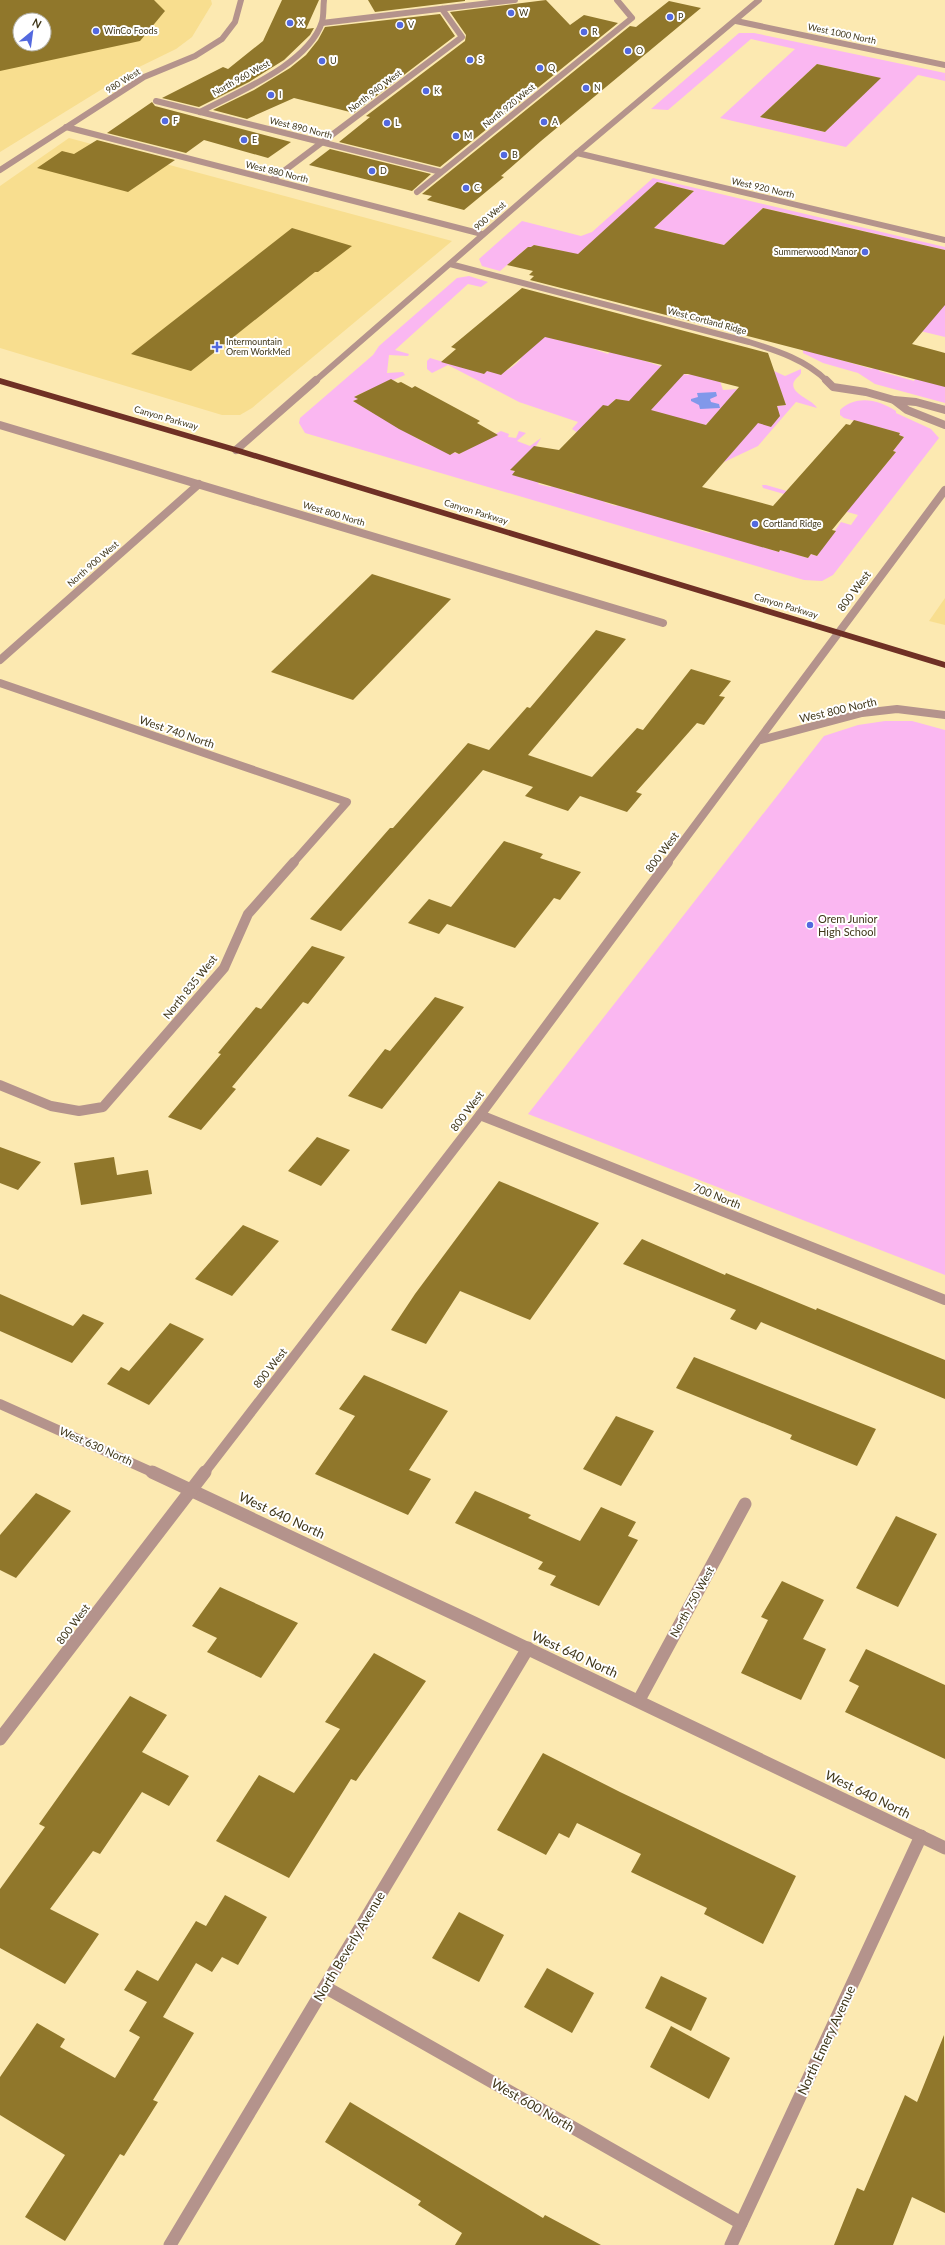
<svg xmlns="http://www.w3.org/2000/svg" width="945" height="2245" font-family="Lato,sans-serif">
<style>
.built{fill:#f8de8f;fill-rule:evenodd}
.green{fill:#fab7f1;fill-rule:evenodd}
.water{fill:#8198ea}
.building{fill:#90772b;fill-rule:evenodd}
.lines{fill:none;stroke-linecap:round;stroke-linejoin:round}
.minor-far3{stroke:#b4938c;stroke-width:6}
.minor-far2{stroke:#b4938c;stroke-width:8}
.minor-far1{stroke:#b4938c;stroke-width:10}
.minor{stroke:#b4938c;stroke-width:13}
.highway{fill:#6f3025;fill-rule:evenodd}
.poi-dot{fill:#5369df;stroke:#fff;stroke-width:1.5}
.labels{text-anchor:middle;stroke-width:4;stroke-linejoin:round;paint-order:stroke}
.far-poi-label{font-size:9px;fill:#3f3619;stroke:#fff;text-anchor:start}
.far-street-label{font-size:9px;fill:#3f3619;stroke:#fff}
.street-label{font-size:11px;fill:#3f3619;stroke:#fff}
.poi-label{font-size:11px;fill:#3f3619;stroke:#fff;text-anchor:start}
.near-street-label{font-size:13px;fill:#3f3619;stroke:#fff}
</style>
<rect width="100%" height="100%" fill="#fce9b1"/>
<!-- built -->
<g class="built">
<path d="M 0,0 L 211,0 L 212,4 L 192,37 L 176,49 L 133,70 L 0,152 ZM 20,20 L 44,20 L 44,44 L 20,44 Z"/>
<path d="M 69,138 L 452,241 L 252,408 L 240,415 L 222,415 L 0,348 L 0,186 Z"/>
<path d="M 945,598 L 945,625 L 929,621 Z"/>
</g>
<!-- green -->
<g class="green">
<path d="M 739,33 L 754,33 L 945,73 L 945,81 L 918,75 L 846,147 L 720,118 L 795,49 L 751,39 L 668,110 L 651,109 ZM 817,64 L 880,78 L 825,132 L 760,117 Z"/>
<path d="M 653,178 L 945,247 L 945,250 L 816,220 L 773,264 L 799,216 L 763,208 L 724,245 L 654,228 L 694,191 L 658,182 L 600,235 L 945,305 L 945,337 L 846,313 L 534,245 L 531,247 L 528,247 L 500,271 L 482,266 L 479,259 L 522,221 L 581,236 L 592,232 Z"/>
<path d="M 469,276 L 488,282 L 481,287 L 468,284 L 395,350 L 409,354 L 408,356 L 389,355 L 387,373 L 403,372 L 405,375 L 355,396 L 358,399 L 353,401 L 427,444 L 459,454 L 501,431 L 509,434 L 508,437 L 516,438 L 519,431 L 526,433 L 517,441 L 530,446 L 541,438 L 536,446 L 511,470 L 539,482 L 538,484 L 550,487 L 552,486 L 574,494 L 581,486 L 587,488 L 581,495 L 605,501 L 604,502 L 616,506 L 618,504 L 697,527 L 696,529 L 709,533 L 711,531 L 779,552 L 780,550 L 808,558 L 811,554 L 817,556 L 841,522 L 851,525 L 858,515 L 763,488 L 762,485 L 766,485 L 842,507 L 882,469 L 896,452 L 893,451 L 904,437 L 899,435 L 900,433 L 844,418 L 840,415 L 840,410 C 857,394 879,400 896,411 L 896,413 L 931,429 L 939,438 L 833,575 L 822,581 L 804,580 L 305,433 L 299,423 L 300,418 L 373,355 L 379,346 L 457,278 Z"/>
<path d="M 538,335 L 585,346 L 608,354 L 612,350 L 687,375 L 754,362 L 785,376 L 801,369 L 801,373 C 800,376 797,377 795,380 C 786,393 814,400 817,408 L 796,402 L 758,446 L 722,463 L 720,425 L 708,422 L 705,426 L 650,411 L 639,404 L 616,399 L 578,433 L 572,429 L 578,422 L 519,402 L 448,365 L 432,373 L 427,369 L 427,361 L 430,358 C 446,363 491,376 507,370 C 512,368 518,362 521,359 L 514,356 ZM 720,381 L 780,389 L 786,405 L 777,406 L 778,409 L 738,389 L 723,390 Z"/>
<path d="M 803,349 L 872,369 L 877,364 L 883,366 L 879,371 L 914,381 L 915,379 L 945,383 L 945,403 L 875,384 L 858,373 L 823,363 L 803,353 Z"/>
<path d="M 885,721 L 912,721 L 945,730 L 945,1275 L 528,1114 L 824,736 L 858,725 Z"/>
</g>
<!-- water -->
<path class="water" d="M 716,392 L 717,396 L 710,399 L 711,402 L 719,404 L 720,408 L 700,409 L 699,405 L 691,401 L 691,399 L 698,397 L 697,393 Z"/>
<!-- building -->
<g class="building">
<path d="M 0,0 L 154,0 L 165,11 L 140,41 L 0,71 ZM 20,20 L 44,20 L 44,44 L 20,44 Z"/>
<path d="M 282,0 L 319,0 L 306,29 L 314,28 L 310,35 L 284,60 L 249,82 L 199,107 L 162,98 L 223,67 L 228,69 L 263,41 Z"/>
<path d="M 368,0 L 465,0 L 465,1 L 375,12 Z"/>
<path d="M 546,0 L 570,25 L 584,15 L 618,23 L 440,167 L 339,142 L 370,117 L 366,116 L 465,41 L 466,35 L 450,12 Z"/>
<path d="M 669,1 L 701,8 L 541,141 L 501,176 L 504,177 L 464,210 L 427,200 L 432,196 L 422,194 L 630,26 L 636,27 Z"/>
<path d="M 440,14 L 455,36 L 354,113 L 294,98 L 247,119 L 213,110 L 254,90 L 290,68 L 306,55 L 318,40 L 325,27 Z"/>
<path d="M 817,64 L 881,78 L 825,132 L 760,117 Z"/>
<path d="M 152,102 L 155,106 L 291,142 L 268,158 L 204,140 L 186,153 L 107,133 Z"/>
<path d="M 97,140 L 175,160 L 128,192 L 37,168 L 62,151 L 74,154 Z"/>
<path d="M 330,149 L 431,174 L 412,191 L 309,165 Z"/>
<path d="M 657,182 L 694,191 L 654,228 L 724,245 L 763,208 L 945,250 L 945,305 L 912,344 L 945,353 L 945,387 L 530,280 L 534,276 L 529,275 L 533,271 L 507,265 L 528,247 L 531,247 L 534,245 L 578,254 Z"/>
<path d="M 292,228 L 352,246 L 318,272 L 315,272 L 191,371 L 131,354 Z"/>
<path d="M 522,288 L 768,353 L 786,405 L 777,406 L 780,416 L 771,427 L 758,423 L 702,487 L 773,506 L 846,424 L 850,425 L 854,420 L 900,433 L 899,435 L 904,437 L 893,451 L 896,452 L 832,530 L 836,531 L 817,556 L 811,554 L 808,558 L 780,550 L 779,552 L 512,475 L 515,471 L 510,470 L 534,446 L 559,450 L 603,405 L 608,406 L 616,399 L 629,401 L 662,365 L 545,337 L 501,375 L 487,371 L 484,374 L 441,362 L 456,349 L 451,347 ZM 684,374 L 688,374 L 739,387 L 706,425 L 651,410 Z"/>
<path d="M 391,379 L 398,383 L 401,382 L 412,388 L 415,386 L 480,421 L 477,423 L 498,435 L 459,454 L 455,452 L 450,455 L 399,429 L 353,401 L 358,399 L 354,397 Z"/>
<path d="M 372,574 L 451,599 L 353,700 L 271,672 Z"/>
<path d="M 596,630 L 626,639 L 528,755 L 592,777 L 637,728 L 643,730 L 691,669 L 731,681 L 719,696 L 725,697 L 704,725 L 697,723 L 636,792 L 642,794 L 627,812 L 580,796 L 568,811 L 525,796 L 533,787 L 483,770 L 341,931 L 310,919 L 390,828 L 393,828 L 468,743 L 489,750 L 527,707 L 530,708 Z"/>
<path d="M 504,841 L 543,854 L 540,858 L 581,872 L 560,900 L 554,898 L 515,948 L 447,924 L 439,934 L 408,923 L 429,899 L 451,907 Z"/>
<path d="M 312,946 L 345,957 L 308,1004 L 303,1002 L 232,1087 L 236,1089 L 201,1130 L 168,1117 L 221,1054 L 218,1053 L 256,1007 L 261,1009 Z"/>
<path d="M 435,997 L 464,1007 L 382,1109 L 348,1096 L 385,1049 L 390,1051 Z"/>
<path d="M 317,1137 L 350,1150 L 321,1186 L 288,1171 Z"/>
<path d="M 0,1147 L 41,1162 L 18,1190 L 0,1183 Z"/>
<path d="M 114,1157 L 117,1175 L 148,1170 L 152,1194 L 81,1205 L 74,1163 Z"/>
<path d="M 499,1181 L 599,1223 L 530,1320 L 460,1291 L 426,1344 L 391,1330 L 415,1294 Z"/>
<path d="M 243,1225 L 279,1241 L 232,1296 L 195,1279 Z"/>
<path d="M 642,1239 L 725,1275 L 726,1273 L 816,1310 L 817,1308 L 945,1360 L 945,1399 L 761,1322 L 756,1330 L 730,1319 L 736,1310 L 623,1264 Z"/>
<path d="M 0,1294 L 73,1326 L 83,1314 L 104,1323 L 72,1363 L 0,1331 Z"/>
<path d="M 170,1323 L 204,1339 L 149,1405 L 107,1384 L 121,1367 L 129,1371 Z"/>
<path d="M 694,1357 L 810,1403 L 876,1429 L 857,1466 L 790,1439 L 792,1435 L 676,1388 Z"/>
<path d="M 364,1375 L 448,1411 L 409,1470 L 431,1479 L 408,1515 L 315,1474 L 355,1416 L 339,1409 Z"/>
<path d="M 616,1416 L 654,1431 L 621,1486 L 583,1469 Z"/>
<path d="M 475,1491 L 531,1515 L 528,1518 L 580,1541 L 601,1507 L 636,1522 L 628,1536 L 638,1540 L 599,1606 L 550,1585 L 556,1576 L 538,1569 L 543,1562 L 455,1523 Z"/>
<path d="M 36,1493 L 71,1511 L 16,1578 L 0,1570 L 0,1535 Z"/>
<path d="M 896,1516 L 937,1534 L 898,1607 L 856,1588 Z"/>
<path d="M 782,1581 L 824,1600 L 803,1639 L 826,1649 L 801,1700 L 741,1673 L 768,1620 L 761,1617 Z"/>
<path d="M 220,1587 L 298,1623 L 261,1678 L 207,1652 L 217,1638 L 192,1626 Z"/>
<path d="M 866,1649 L 945,1685 L 945,1759 L 845,1712 L 859,1686 L 849,1681 Z"/>
<path d="M 374,1653 L 426,1681 L 356,1781 L 351,1779 L 289,1878 L 216,1841 L 259,1775 L 294,1793 L 340,1729 L 325,1722 Z"/>
<path d="M 130,1696 L 167,1715 L 142,1752 L 189,1776 L 169,1806 L 142,1792 L 100,1854 L 93,1851 L 50,1909 L 99,1934 L 65,1984 L 0,1948 L 0,1889 L 45,1827 L 39,1824 Z"/>
<path d="M 543,1753 L 620,1792 L 796,1876 L 763,1944 L 704,1914 L 707,1908 L 631,1872 L 641,1854 L 577,1823 L 569,1838 L 559,1833 L 546,1855 L 497,1830 Z"/>
<path d="M 225,1895 L 267,1917 L 238,1965 L 222,1957 L 212,1972 L 196,1963 L 163,2017 L 194,2033 L 153,2100 L 158,2102 L 124,2156 L 120,2154 L 65,2241 L 25,2217 L 65,2155 L 0,2115 L 0,2077 L 37,2023 L 65,2039 L 60,2047 L 115,2078 L 140,2037 L 129,2031 L 147,2002 L 124,1990 L 137,1970 L 158,1981 L 196,1921 L 206,1926 Z"/>
<path d="M 459,1912 L 504,1935 L 479,1982 L 432,1958 Z"/>
<path d="M 547,1968 L 594,1993 L 572,2033 L 524,2007 Z"/>
<path d="M 661,1976 L 707,1998 L 691,2031 L 645,2008 Z"/>
<path d="M 671,2026 L 730,2058 L 709,2099 L 650,2067 Z"/>
<path d="M 944,2035 L 945,2213 L 912,2197 L 893,2245 L 834,2245 L 857,2188 L 864,2191 L 905,2095 L 917,2102 Z"/>
<path d="M 350,2102 L 543,2218 L 545,2215 L 601,2245 L 455,2245 L 462,2233 L 418,2205 L 421,2201 L 325,2142 Z"/>
</g>
<g class="lines">
<!-- minor-far3 -->
<g class="minor-far3">
<path d="M 736,21 L 945,65"/>
<path d="M 322,23 L 515,0"/>
<path d="M 156,101 L 441,172"/>
<path d="M 200,112 C 237,92 308,65 322,22 C 324,15 323,7 324,0"/>
<path d="M 66,127 L 482,234"/>
<path d="M 577,153 L 945,240"/>
<path d="M 0,170 L 144,77 L 195,56 L 222,39 L 235,22 L 241,0"/>
<path d="M 272,180 L 462,37 L 442,9"/>
<path d="M 417,192 L 632,18 L 617,0"/>
<path d="M 450,264 L 749,342 C 778,351 806,360 827,381"/>
<path d="M 315,381 L 577,153 L 759,0"/>
</g>
<!-- minor-far2 -->
<g class="minor-far2">
<path d="M 826,380 L 833,387 L 866,392 L 894,400 L 907,410 L 945,425"/>
<path d="M 894,400 L 916,402 L 945,410"/>
<path d="M 0,425 L 663,623"/>
<path d="M 236,450 L 316,380"/>
<path d="M 0,660 L 199,484"/>
<path d="M 0,683 L 347,802 L 293,863"/>
<path d="M 761,740 L 862,713 L 897,709 L 945,715"/>
<path d="M 667,863 L 945,490"/>
</g>
<!-- minor-far1 -->
<g class="minor-far1">
<path d="M 0,1085 L 51,1106 L 79,1111 L 103,1107 L 224,968 L 248,914 L 294,862"/>
<path d="M 480,1115 L 945,1300"/>
<path d="M 0,1404 L 154,1473"/>
<path d="M 204,1473 L 480,1115 L 668,862"/>
</g>
<!-- minor -->
<g class="minor">
<path d="M 152,1472 L 474,1623 L 945,1848"/>
<path d="M 639,1700 L 745,1504"/>
<path d="M 0,1739 L 205,1472"/>
<path d="M 325,1987 L 741,2223"/>
<path d="M 170,2245 L 528,1648"/>
<path d="M 731,2245 L 921,1836"/>
</g>
<!-- highway -->
<path class="highway" d="M 0,378 L 239,448 L 945,662 L 945,668 L 233,452 L 0,384 Z"/>
</g>
<!-- markers -->
<g class="poi-dot">
<circle cx="511" cy="13" r="4"/>
<circle cx="670" cy="17" r="4"/>
<circle cx="290" cy="23" r="4"/>
<circle cx="400" cy="25" r="4"/>
<circle cx="96" cy="31" r="4"/>
<circle cx="584" cy="32" r="4"/>
<circle cx="628" cy="51" r="4"/>
<circle cx="470" cy="60" r="4"/>
<circle cx="322" cy="61" r="4"/>
<circle cx="540" cy="68" r="4"/>
<circle cx="586" cy="88" r="4"/>
<circle cx="426" cy="91" r="4"/>
<circle cx="271" cy="95" r="4"/>
<circle cx="165" cy="121" r="4"/>
<circle cx="544" cy="122" r="4"/>
<circle cx="387" cy="123" r="4"/>
<circle cx="456" cy="136" r="4"/>
<circle cx="244" cy="140" r="4"/>
<circle cx="504" cy="155" r="4"/>
<circle cx="372" cy="171" r="4"/>
<circle cx="466" cy="188" r="4"/>
<circle cx="865" cy="252" r="4"/>
<path d="M215 341h4v4h4v4h-4v4h-4v-4h-4v-4h4z"/>
<circle cx="755" cy="524" r="4"/>
<circle cx="810" cy="925" r="4"/>
</g>
<g class="labels">
<!-- far-poi labels -->
<g class="far-poi-label">
<text x="519" y="16">W</text>
<text x="678" y="20">P</text>
<text x="298" y="26">X</text>
<text x="408" y="28">V</text>
<text x="104" y="34">WinCo Foods</text>
<text x="592" y="35">R</text>
<text x="636" y="54">O</text>
<text x="478" y="63">S</text>
<text x="330" y="64">U</text>
<text x="548" y="71">Q</text>
<text x="594" y="91">N</text>
<text x="434" y="94">K</text>
<text x="279" y="98">I</text>
<text x="173" y="124">F</text>
<text x="552" y="125">A</text>
<text x="395" y="126">L</text>
<text x="464" y="139">M</text>
<text x="252" y="143">E</text>
<text x="512" y="158">B</text>
<text x="380" y="174">D</text>
<text x="474" y="191">C</text>
<text x="857" y="255" text-anchor="end">Summerwood Manor</text>
<text x="226" y="345">Intermountain<tspan x="226" dy="10">Orem WorkMed</tspan></text>
<text x="763" y="527">Cortland Ridge</text>
</g>
<!-- far-street labels -->
<g class="far-street-label">
<text transform="translate(842 34) rotate(12)" y="3">West 1000 North</text>
<text transform="translate(241 78) rotate(-29)" y="3">North 960 West</text>
<text transform="translate(123 81) rotate(-32)" y="3">980 West</text>
<text transform="translate(375 91) rotate(-37)" y="3">North 940 West</text>
<text transform="translate(509 106) rotate(-39)" y="3">North 920 West</text>
<text transform="translate(301 128) rotate(14)" y="3">West 890 North</text>
<text transform="translate(277 172) rotate(14)" y="3">West 880 North</text>
<text transform="translate(763 188) rotate(13)" y="3">West 920 North</text>
<text transform="translate(490 216) rotate(-41)" y="3">900 West</text>
<text transform="translate(707 321) rotate(15)" y="3">West Cortland Ridge</text>
<text transform="translate(166 418) rotate(16)" y="3">Canyon Parkway</text>
<text transform="translate(476 512) rotate(17)" y="3">Canyon Parkway</text>
<text transform="translate(334 514) rotate(17)" y="3">West 800 North</text>
<text transform="translate(93 564) rotate(-41)" y="3">North 900 West</text>
<text transform="translate(786 606) rotate(17)" y="3">Canyon Parkway</text>
</g>
<!-- street labels -->
<g class="street-label">
<text transform="translate(854 591) rotate(-53)" y="4">800 West</text>
<text transform="translate(838 710) rotate(-13)" y="4">West 800 North</text>
<text transform="translate(177 732) rotate(19)" y="4">West 740 North</text>
<text transform="translate(662 852) rotate(-53)" y="4">800 West</text>
<text transform="translate(190 987) rotate(-51)" y="4">North 835 West</text>
<text transform="translate(467 1111) rotate(-53)" y="4">800 West</text>
<text transform="translate(717 1196) rotate(22)" y="4">700 North</text>
<text transform="translate(270 1368) rotate(-52)" y="4">800 West</text>
<text transform="translate(96 1446) rotate(24)" y="4">West 630 North</text>
<text transform="translate(692 1602) rotate(-61)" y="4">North 750 West</text>
<text transform="translate(73 1624) rotate(-53)" y="4">800 West</text>
</g>
<!-- poi labels -->
<g class="poi-label">
<text x="818" y="923">Orem Junior<tspan x="818" dy="13">High School</tspan></text>
</g>
<!-- near-street labels -->
<g class="near-street-label">
<text transform="translate(282 1515) rotate(25)" y="5">West 640 North</text>
<text transform="translate(575 1654) rotate(25)" y="5">West 640 North</text>
<text transform="translate(868 1794) rotate(26)" y="5">West 640 North</text>
<text transform="translate(349 1946) rotate(-59)" y="5">North Beverly Avenue</text>
<text transform="translate(826 2040) rotate(-65)" y="5">North Emery Avenue</text>
<text transform="translate(533 2105) rotate(30)" y="5">West 600 North</text>
</g>
</g>
<!-- north arrow -->
<g transform="translate(32 32) rotate(29)"><circle r="19" fill="#ffffff" stroke="#b2afa3"/>
<path d="M0-3L7 15L0 10L-7 15Z" fill="#5369df"/>
<text y="-6" font-size="11" font-weight="bold" text-anchor="middle" fill="#3f3619">N</text>
</g>
</svg>
